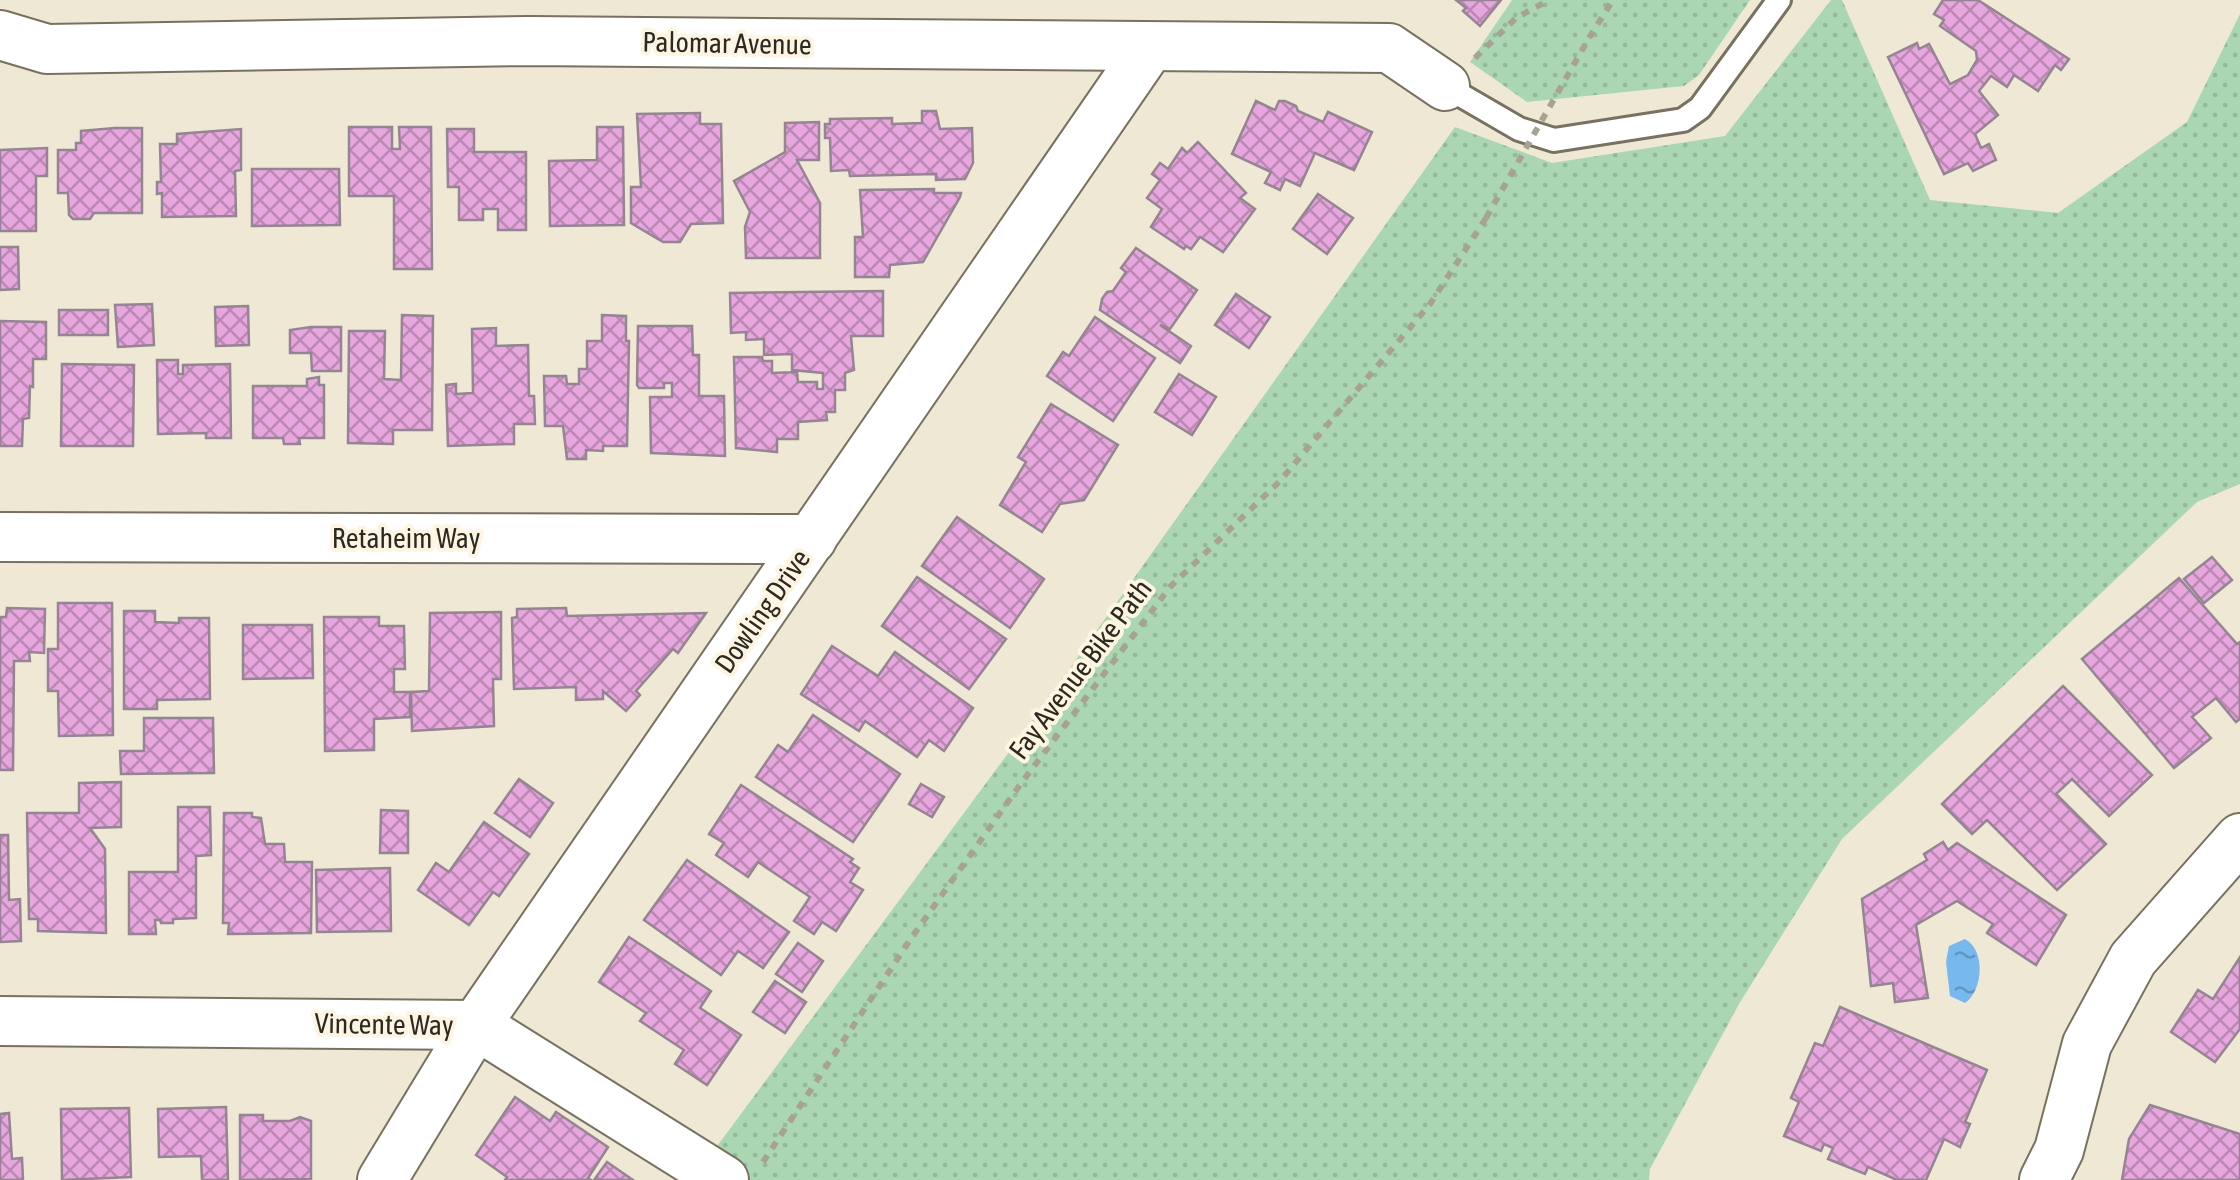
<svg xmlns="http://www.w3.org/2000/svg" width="2240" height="1180" font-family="'Asap Condensed',sans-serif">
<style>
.grass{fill:url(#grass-dots)}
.water{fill:url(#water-ripples)}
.building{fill:url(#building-cross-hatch);stroke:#958592;stroke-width:2.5}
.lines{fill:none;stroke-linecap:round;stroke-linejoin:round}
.service-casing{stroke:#787160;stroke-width:28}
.minor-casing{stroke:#787160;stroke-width:52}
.path{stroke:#a7a293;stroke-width:6;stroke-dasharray:8 8;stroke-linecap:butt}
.service{stroke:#fff;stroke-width:22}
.minor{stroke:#fff;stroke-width:48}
.path-bridge{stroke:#a7a293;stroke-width:6;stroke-dasharray:8 8;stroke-linecap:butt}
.labels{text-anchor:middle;stroke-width:8;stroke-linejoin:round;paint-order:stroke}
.street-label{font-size:28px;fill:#2c2922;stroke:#fdf5e2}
</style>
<defs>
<pattern id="grass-dots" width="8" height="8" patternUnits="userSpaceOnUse" patternTransform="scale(2.5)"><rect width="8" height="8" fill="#abd6b4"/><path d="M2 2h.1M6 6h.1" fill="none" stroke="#93b89a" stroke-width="1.8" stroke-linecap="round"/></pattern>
<pattern id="water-ripples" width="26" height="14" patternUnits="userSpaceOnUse" patternTransform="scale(2.5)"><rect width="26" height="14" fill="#77b8ee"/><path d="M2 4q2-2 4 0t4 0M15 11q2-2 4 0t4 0" fill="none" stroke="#6296c0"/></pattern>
<pattern id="building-cross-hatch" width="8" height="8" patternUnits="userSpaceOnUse" patternTransform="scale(2.5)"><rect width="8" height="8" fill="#e7a7de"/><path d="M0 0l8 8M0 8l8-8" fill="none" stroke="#bb88b4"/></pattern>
</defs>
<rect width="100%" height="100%" fill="#efe8d5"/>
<!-- grass -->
<g class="grass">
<path d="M 1512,0 L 1750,0 L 1699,75 L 1684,86 L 1527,102 L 1470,62 Z"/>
<path d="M 1831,0 L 1842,0 L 1930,200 L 2058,213 L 2187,122 L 2240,14 L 2240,484 L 2197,502 L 1842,839 L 1739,1004 L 1650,1169 L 1649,1180 L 692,1180 L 1038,713 L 1455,127 L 1552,163 L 1725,136 Z"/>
</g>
<!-- water -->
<path class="water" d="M 1965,939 C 1986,950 1983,991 1965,1003 L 1950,996 L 1946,962 L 1949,946 Z"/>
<!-- building -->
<g class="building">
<path d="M 1456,0 L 1501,0 L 1480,26 L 1463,11 L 1466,8 Z"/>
<path d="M 1943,0 L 1978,0 L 2069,59 L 2061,70 L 2055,65 L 2038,91 L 2014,75 L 2007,87 L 1991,76 L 1979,91 L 1998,115 L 1975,134 L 1981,148 L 1989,144 L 1996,160 L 1973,171 L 1968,163 L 1944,174 L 1888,57 L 1917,43 L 1919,49 L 1929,44 L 1950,84 L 1968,75 L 1977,60 L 1976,51 L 1940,26 L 1944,20 L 1934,14 Z"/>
<path d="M 1256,101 L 1275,110 L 1279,101 L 1285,101 L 1296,106 L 1298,111 L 1323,122 L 1328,112 L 1372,132 L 1354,170 L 1315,153 L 1300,186 L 1285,179 L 1280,190 L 1265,183 L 1271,172 L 1232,154 Z"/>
<path d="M 922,111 L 936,111 L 940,129 L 972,128 L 973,163 L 965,179 L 936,180 L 936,174 L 850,176 L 849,170 L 831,171 L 830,138 L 825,138 L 825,124 L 830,124 L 830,119 L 892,118 L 892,124 L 922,123 Z"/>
<path d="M 700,113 L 700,124 L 721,124 L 723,223 L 691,224 L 680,242 L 663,242 L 631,223 L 631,187 L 641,187 L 637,114 Z"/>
<path d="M 819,122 L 819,160 L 797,160 L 820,203 L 820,258 L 746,258 L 745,227 L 750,212 L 734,181 L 785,152 L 785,123 Z"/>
<path d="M 349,127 L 392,127 L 392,149 L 400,149 L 399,127 L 431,127 L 432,269 L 394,269 L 394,196 L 349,196 Z"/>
<path d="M 597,127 L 623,127 L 624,225 L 550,226 L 549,161 L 597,160 Z"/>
<path d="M 115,128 L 142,128 L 142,213 L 94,213 L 90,219 L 73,219 L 69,215 L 68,193 L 58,193 L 58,150 L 76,150 L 76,143 L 81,143 L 81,131 Z"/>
<path d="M 241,129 L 241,170 L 235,171 L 236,216 L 162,217 L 162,193 L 157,194 L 157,182 L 161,182 L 160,144 L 177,144 L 177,134 Z"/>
<path d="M 447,129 L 474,129 L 474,152 L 526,152 L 526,230 L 498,230 L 498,209 L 483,209 L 483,220 L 459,220 L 459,187 L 448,187 Z"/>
<path d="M 1198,142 L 1246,193 L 1240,198 L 1255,209 L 1223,252 L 1200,237 L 1191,249 L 1186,246 L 1184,249 L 1151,227 L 1162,209 L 1147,198 L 1160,180 L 1152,174 L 1160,163 L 1168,169 L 1182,148 L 1187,153 Z"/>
<path d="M 47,148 L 47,176 L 36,176 L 36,231 L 0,231 L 0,150 Z"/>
<path d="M 252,169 L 339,169 L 340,225 L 252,226 Z"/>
<path d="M 934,189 L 934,193 L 961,193 L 960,197 L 923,262 L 890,265 L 889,277 L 855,277 L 855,237 L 863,237 L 860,190 Z"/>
<path d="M 1318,194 L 1353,218 L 1327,254 L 1293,229 Z"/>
<path d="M 0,247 L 18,247 L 19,289 L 0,290 Z"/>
<path d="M 1136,248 L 1197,290 L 1170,329 L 1160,325 L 1191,346 L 1180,363 L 1100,310 L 1102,299 L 1107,292 L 1113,291 L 1126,272 L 1121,268 Z"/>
<path d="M 883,291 L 883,336 L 851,336 L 854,370 L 845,373 L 845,390 L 835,390 L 835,412 L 826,412 L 827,420 L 798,422 L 798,439 L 777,439 L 777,452 L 736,448 L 734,357 L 762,357 L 763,361 L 772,361 L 772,373 L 797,372 L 798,382 L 817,382 L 817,389 L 823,389 L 823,373 L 792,370 L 792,354 L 764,355 L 764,339 L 746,340 L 746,332 L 731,333 L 730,293 Z"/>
<path d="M 1236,294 L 1270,317 L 1249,348 L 1215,325 Z"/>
<path d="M 152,304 L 154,345 L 118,347 L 115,305 Z"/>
<path d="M 248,306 L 249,345 L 216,346 L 215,307 Z"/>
<rect x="59" y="310" width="49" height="25"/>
<path d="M 402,315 L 433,316 L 432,430 L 393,430 L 393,444 L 348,443 L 349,331 L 385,331 L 384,379 L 401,380 Z"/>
<path d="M 602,315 L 626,316 L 626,341 L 629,341 L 627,446 L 603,446 L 603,451 L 586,450 L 586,459 L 567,459 L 563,426 L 545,426 L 544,376 L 566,376 L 567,384 L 579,384 L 579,369 L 587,369 L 587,341 L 602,341 Z"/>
<path d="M 1095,317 L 1155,358 L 1113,421 L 1047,376 L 1063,352 L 1069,356 Z"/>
<path d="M 0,321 L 46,322 L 46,359 L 33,359 L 33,387 L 30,386 L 29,418 L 23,419 L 22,446 L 0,446 Z"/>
<path d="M 638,326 L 692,326 L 693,355 L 699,355 L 699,396 L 724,396 L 725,456 L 651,453 L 650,397 L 672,397 L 672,383 L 664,383 L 664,388 L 639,388 L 637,385 Z"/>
<path d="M 311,327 L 341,327 L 341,371 L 312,371 L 311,353 L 290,353 L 290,330 Z"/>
<path d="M 496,328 L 496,346 L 528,345 L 529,396 L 534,396 L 535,424 L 514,424 L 514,444 L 448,446 L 446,385 L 456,384 L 456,394 L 473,393 L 472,329 Z"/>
<path d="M 157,360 L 178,360 L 178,374 L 183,374 L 183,365 L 230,364 L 231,438 L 206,438 L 206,433 L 158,434 Z"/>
<path d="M 62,364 L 134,365 L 133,446 L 61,446 Z"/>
<path d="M 1179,374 L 1216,397 L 1192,435 L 1155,412 Z"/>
<path d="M 319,377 L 319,385 L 324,385 L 324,438 L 299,438 L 300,444 L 284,444 L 283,438 L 253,438 L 253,386 L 307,386 L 307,379 Z"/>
<path d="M 1051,404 L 1118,445 L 1084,500 L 1060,504 L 1042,532 L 1000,505 L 1026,462 L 1018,457 Z"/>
<path d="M 957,517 L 1044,579 L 1010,628 L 922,566 Z"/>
<path d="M 2212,557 L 2232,580 L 2204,603 L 2184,579 Z"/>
<path d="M 917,577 L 1006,639 L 969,689 L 882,626 Z"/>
<path d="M 2179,578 L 2237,644 L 2240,642 L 2240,719 L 2236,722 L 2216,698 L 2192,717 L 2211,738 L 2174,768 L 2082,659 Z"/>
<path d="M 58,603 L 112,603 L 113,735 L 59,736 L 58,691 L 48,691 L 48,649 L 58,649 Z"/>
<path d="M 7,608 L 45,609 L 44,653 L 29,652 L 30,661 L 14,661 L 13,770 L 0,770 L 0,617 L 6,617 Z"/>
<path d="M 566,608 L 567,616 L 706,613 L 678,653 L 673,649 L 636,691 L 640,695 L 626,711 L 603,691 L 603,699 L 576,700 L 576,687 L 514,689 L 512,618 L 517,617 L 517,609 Z"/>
<path d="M 124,611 L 155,611 L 155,622 L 179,623 L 179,618 L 209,618 L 210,699 L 157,700 L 157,709 L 124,709 Z"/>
<path d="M 501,612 L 501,679 L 493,679 L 494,726 L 412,731 L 411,692 L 429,691 L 430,613 Z"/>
<path d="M 324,617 L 379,617 L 379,626 L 404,626 L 405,669 L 394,669 L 394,692 L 410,692 L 410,717 L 374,719 L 374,750 L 325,751 Z"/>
<path d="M 243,625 L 312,625 L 313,678 L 243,679 Z"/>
<path d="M 832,646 L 878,676 L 895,652 L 973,708 L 944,751 L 929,740 L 917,757 L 865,721 L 859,731 L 801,694 Z"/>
<path d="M 2063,686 L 2152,775 L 2109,816 L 2072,779 L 2056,794 L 2106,844 L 2057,890 L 1987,820 L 1972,834 L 1942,804 Z"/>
<path d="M 813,715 L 900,774 L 853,842 L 756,777 L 778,745 L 788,752 Z"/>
<path d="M 144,718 L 213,718 L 214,773 L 121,774 L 120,751 L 144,751 Z"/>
<path d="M 519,779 L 553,803 L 530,837 L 495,813 Z"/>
<path d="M 121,782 L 121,827 L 90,828 L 105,849 L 106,933 L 38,931 L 38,919 L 29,919 L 27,813 L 79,813 L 79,783 Z"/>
<path d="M 921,784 L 944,797 L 932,817 L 909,804 Z"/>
<path d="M 741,785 L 853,859 L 850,862 L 859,868 L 850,882 L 863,890 L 836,931 L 822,922 L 814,934 L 794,921 L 810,897 L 758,862 L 748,877 L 716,855 L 724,843 L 709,834 Z"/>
<path d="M 178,807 L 210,807 L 211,855 L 196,856 L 196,918 L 173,919 L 173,923 L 161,923 L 160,920 L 155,920 L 156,934 L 129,934 L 129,872 L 178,872 Z"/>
<path d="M 381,810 L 408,811 L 408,853 L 380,853 Z"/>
<path d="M 224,813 L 252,813 L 252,817 L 261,818 L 265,844 L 284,844 L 285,862 L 312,862 L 311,933 L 228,934 L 229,923 L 223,923 Z"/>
<path d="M 484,822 L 529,854 L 499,896 L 493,892 L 469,925 L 418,890 L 436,863 L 449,872 Z"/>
<path d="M 0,835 L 8,835 L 9,900 L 20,899 L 21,941 L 0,942 Z"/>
<path d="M 1943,842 L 1948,850 L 1957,843 L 2066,915 L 2036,965 L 1987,933 L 1993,924 L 1957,901 L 1916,925 L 1928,998 L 1895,1002 L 1893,983 L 1871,986 L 1862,899 L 1927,860 L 1924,854 Z"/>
<path d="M 687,860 L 789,932 L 763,968 L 738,951 L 721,975 L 644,920 Z"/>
<path d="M 390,868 L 391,931 L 317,932 L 316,870 Z"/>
<path d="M 629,937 L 711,991 L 700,1008 L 741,1035 L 707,1085 L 675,1064 L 684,1050 L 640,1021 L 646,1013 L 599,982 Z"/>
<path d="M 798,943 L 823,961 L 802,992 L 776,974 Z"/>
<path d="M 2240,957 L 2240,1029 L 2215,1062 L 2171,1032 L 2198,990 L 2213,999 Z"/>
<path d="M 775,981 L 806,1002 L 785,1033 L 753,1012 Z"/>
<path d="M 1840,1007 L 1987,1070 L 1965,1122 L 1970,1124 L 1960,1147 L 1944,1139 L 1926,1180 L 1897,1180 L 1868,1167 L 1865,1174 L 1828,1159 L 1833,1148 L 1824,1144 L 1821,1151 L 1784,1136 L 1799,1102 L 1791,1098 L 1815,1043 L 1823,1046 Z"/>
<path d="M 515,1097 L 550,1121 L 556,1112 L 608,1147 L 588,1178 L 591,1180 L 505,1180 L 507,1177 L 476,1155 Z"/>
<path d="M 2150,1105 L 2240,1134 L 2240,1180 L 2122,1180 L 2129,1139 Z"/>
<path d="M 226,1107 L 228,1180 L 202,1180 L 201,1156 L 159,1157 L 158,1109 Z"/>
<path d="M 129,1108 L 131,1177 L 62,1180 L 61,1109 Z"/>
<path d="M 9,1113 L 12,1159 L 22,1158 L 23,1180 L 0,1180 L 0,1114 Z"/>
<path d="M 240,1115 L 263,1115 L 263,1121 L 290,1121 L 300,1117 L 311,1121 L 311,1179 L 240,1180 Z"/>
<path d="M 607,1162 L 633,1180 L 594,1180 Z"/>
</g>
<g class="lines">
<!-- service casing -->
<g class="service-casing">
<path id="service" d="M 1445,86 L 1519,129 L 1554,140 L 1683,120 L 1700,108 L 1779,0"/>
</g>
<!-- minor casing -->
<g class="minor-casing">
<g id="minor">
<path d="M 0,35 L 47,49 L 529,41 L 1389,48 L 1445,86"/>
<path d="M 0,537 L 812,539"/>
<path d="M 0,1021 L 476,1025 L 724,1180"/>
<path d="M 382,1180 L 476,1025 L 1150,47"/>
<path d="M 2044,1180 L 2059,1150 L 2087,1044 L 2133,959 L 2240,838"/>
</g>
</g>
<!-- path -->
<g class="path">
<path d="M 1589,38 L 1613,0"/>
<path d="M 1475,58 L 1516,18 L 1549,0"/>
<path d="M 763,1162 L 912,937 L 1022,782 L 1170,587 L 1279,482 L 1430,304 L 1486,218"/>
</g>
<!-- service -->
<use href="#service" class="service"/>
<!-- minor -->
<use href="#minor" class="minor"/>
<!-- path-bridge -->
<path class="path-bridge" d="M 1486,218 L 1589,38"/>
</g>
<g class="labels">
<!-- street labels -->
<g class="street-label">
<text transform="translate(727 43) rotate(1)" y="10">Palomar Avenue</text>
<text x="406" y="548">Retaheim Way</text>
<text transform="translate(762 611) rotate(-55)" y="10">Dowling Drive</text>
<text transform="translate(1080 669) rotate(-53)" y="10">Fay Avenue Bike Path</text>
<text transform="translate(384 1024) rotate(1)" y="10">Vincente Way</text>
</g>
</g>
</svg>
